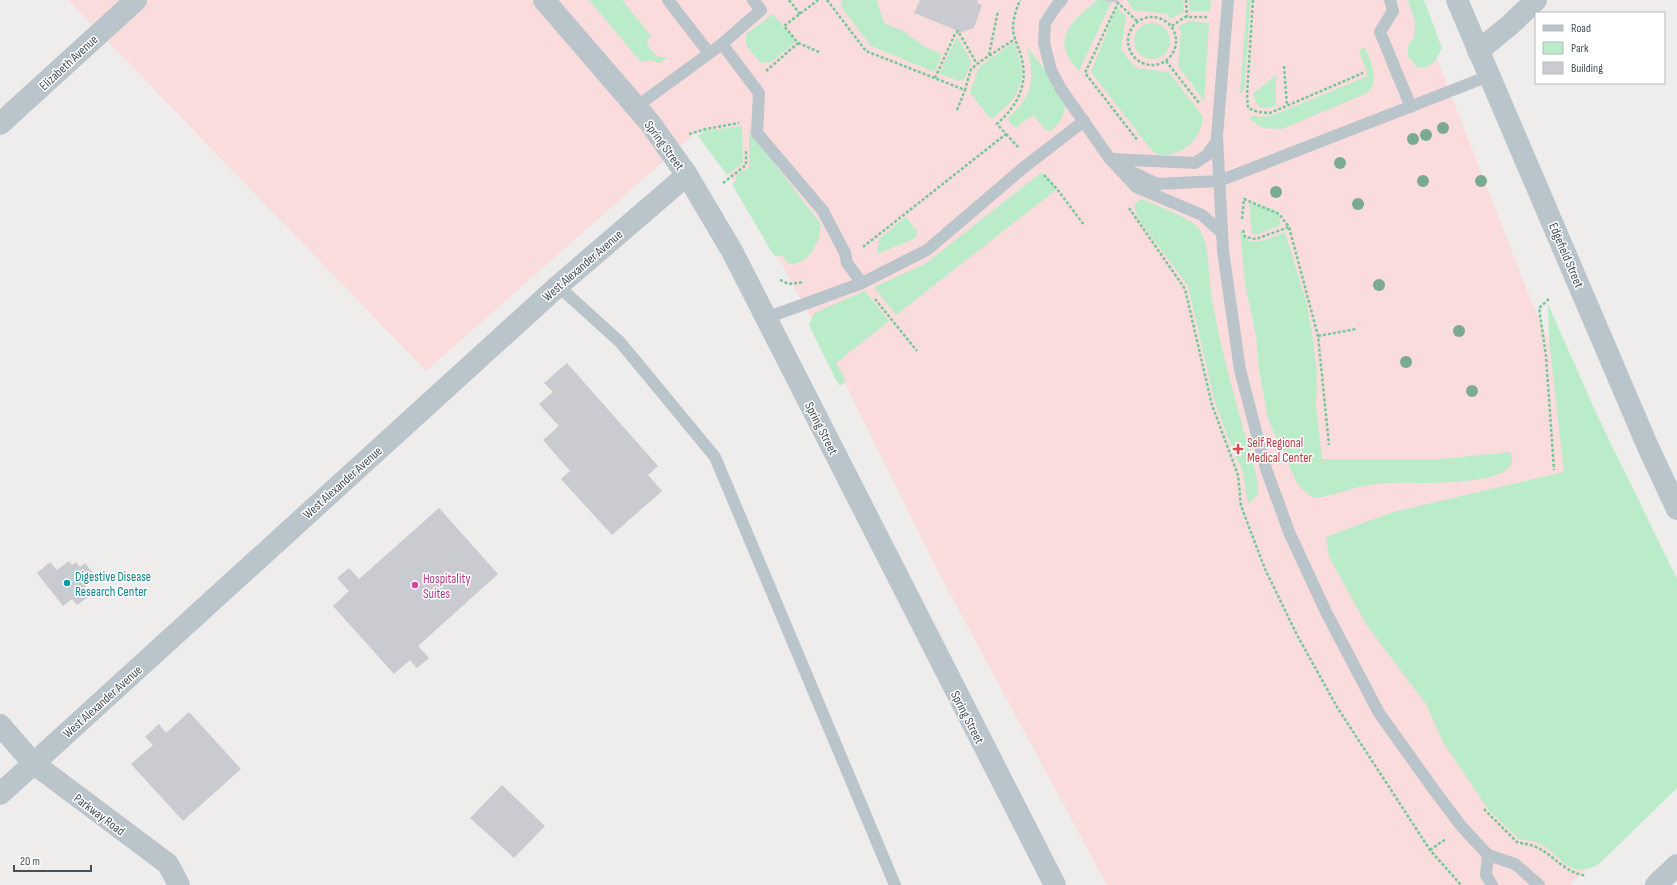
<svg xmlns="http://www.w3.org/2000/svg" width="1677" height="885" font-family="'Sofia Sans Condensed',sans-serif">
<style>
.medical{fill:#f9dcdb}
.green{fill:#baecca}
.building{fill:#c9cbd1}
.lines{fill:none;stroke-linecap:round;stroke-linejoin:round}
.path{stroke:#74c899;stroke-width:2.5;stroke-dasharray:3 2;stroke-linecap:butt}
.service{stroke:#bac4cb;stroke-width:12}
.minor{stroke:#bac4cb;stroke-width:22}
.tertiary{stroke:#bac4cb;stroke-width:22}
.tree{fill:#7aab8e}
.health-dot{fill:#e0444e;stroke:#fff;stroke-width:1.5}
.culture-dot{fill:#0f9aa8;stroke:#fff;stroke-width:1.5}
.hotel-dot{fill:#d1479c;stroke:#fff;stroke-width:1.5}
.labels{text-anchor:middle;stroke-width:3;stroke-linejoin:round;paint-order:stroke}
.street-label{font-size:13px;fill:#455058;stroke:#fff}
.health-label{font-size:13px;fill:#be3a42;stroke:#fff;text-anchor:start}
.culture-label{font-size:13px;fill:#0d838f;stroke:#fff;text-anchor:start}
.hotel-label{font-size:13px;fill:#b23c85;stroke:#fff;text-anchor:start}
</style>
<rect width="100%" height="100%" fill="#efecec"/>
<!-- medical -->
<path class="medical" d="M 68,0 L 1414,0 L 1528,293 L 1632,527 L 1677,784 L 1570,885 L 1107,885 L 940,575 L 835,363 L 783,266 L 701,128 L 426,371 Z"/>
<!-- green -->
<g class="green">
<path d="M 589,0 L 622,0 L 651,36 L 647,40 C 648,48 652,53 659,57 L 667,57 L 660,63 L 650,60 L 641,62 Z"/>
<path d="M 843,0 L 877,0 L 884,23 L 903,31 L 927,48 L 942,54 L 935,72 L 871,46 L 840,5 Z"/>
<path d="M 1097,0 L 1114,0 L 1111,3 L 1079,71 C 1049,38 1071,23 1097,0 Z"/>
<path d="M 1127,0 L 1183,0 L 1184,12 L 1170,19 L 1167,14 L 1133,10 Z"/>
<path d="M 1189,0 L 1211,0 L 1210,11 L 1189,11 Z"/>
<path d="M 1247,0 L 1251,0 L 1244,90 L 1242,93 L 1240,94 Z"/>
<path d="M 1408,0 L 1424,0 L 1442,48 L 1435,61 L 1426,68 L 1417,67 L 1408,56 L 1408,46 L 1414,37 L 1415,21 Z"/>
<path d="M 1117,7 L 1126,16 L 1121,50 L 1136,68 L 1169,72 L 1203,117 C 1201,123 1201,130 1197,136 C 1190,148 1167,161 1153,152 L 1091,72 Z"/>
<path d="M 773,14 L 793,38 L 794,43 L 771,62 L 761,63 C 754,55 743,46 746,34 Z"/>
<path d="M 1189,21 L 1209,23 L 1204,101 L 1178,66 L 1181,33 L 1178,27 Z"/>
<circle cx="1152" cy="41" r="18"/>
<path d="M 957,37 L 971,61 L 965,78 L 960,81 L 939,74 Z"/>
<path d="M 1014,42 C 1016,49 1019,57 1021,64 C 1026,89 1009,106 991,119 L 970,93 L 979,67 Z"/>
<path d="M 1027,47 C 1037,61 1058,83 1064,98 C 1068,110 1060,125 1050,131 L 1046,130 L 1033,115 L 1015,128 L 1007,119 C 1033,95 1035,81 1027,47 Z"/>
<path d="M 1363,48 L 1365,48 C 1371,64 1382,82 1365,94 L 1282,129 L 1263,128 L 1249,119 L 1254,115 L 1258,117 L 1271,116 L 1368,76 L 1359,51 Z"/>
<path d="M 1276,75 L 1276,106 C 1262,110 1257,109 1253,94 Z"/>
<path d="M 742,126 L 743,163 L 727,175 L 698,136 L 705,131 Z"/>
<path d="M 749,127 L 751,133 L 820,223 C 823,239 808,266 789,264 L 783,256 L 774,256 L 732,184 L 736,181 L 736,175 L 749,167 Z"/>
<path d="M 1042,172 L 1057,189 L 896,315 L 874,287 L 925,264 Z"/>
<path d="M 1139,200 L 1144,200 C 1157,206 1194,219 1200,230 C 1210,248 1208,273 1211,293 C 1218,340 1232,386 1244,432 C 1250,453 1258,473 1258,494 L 1248,504 L 1242,468 L 1237,460 L 1215,403 L 1188,286 L 1138,218 L 1134,206 Z"/>
<path d="M 1249,203 L 1278,211 L 1281,225 L 1258,234 L 1255,235 L 1252,233 Z"/>
<path d="M 906,217 L 917,231 L 916,238 L 877,254 L 879,239 Z"/>
<path d="M 1240,230 L 1249,241 C 1261,244 1274,236 1285,232 L 1306,301 L 1312,332 L 1317,374 L 1316,406 L 1322,459 L 1442,459 L 1510,452 C 1511,454 1513,458 1512,460 C 1511,488 1413,482 1393,483 C 1383,483 1372,484 1363,486 C 1352,488 1321,500 1313,497 C 1307,495 1301,487 1297,483 L 1268,419 L 1259,369 L 1256,336 L 1245,283 Z"/>
<path d="M 865,291 L 889,321 L 836,363 L 845,379 L 844,383 L 840,386 L 836,380 L 809,325 L 814,313 Z"/>
<path d="M 1548,304 L 1597,415 L 1677,579 L 1677,788 L 1598,865 C 1558,883 1560,838 1520,840 L 1488,809 L 1443,742 L 1426,704 L 1366,624 L 1329,557 L 1326,537 L 1393,512 L 1564,472 L 1549,340 Z"/>
</g>
<!-- building -->
<g class="building">
<path d="M 920,0 L 978,0 L 977,3 L 982,5 L 974,28 L 961,32 L 914,13 Z"/>
<path d="M 1100,0 L 1118,0 L 1118,3 Z"/>
<path d="M 567,363 L 658,466 L 648,475 L 662,491 L 612,535 L 561,479 L 570,471 L 543,440 L 559,426 L 539,404 L 553,392 L 544,383 Z"/>
<path d="M 439,508 L 498,574 L 418,646 L 429,658 L 417,668 L 410,660 L 394,674 L 333,606 L 349,591 L 337,578 L 349,568 L 359,579 Z"/>
<path d="M 69,561 L 72,565 L 76,562 L 80,567 L 85,563 L 97,578 L 82,589 L 88,597 L 77,605 L 72,599 L 63,606 L 37,573 L 50,562 L 57,570 Z"/>
<path d="M 189,712 L 241,769 L 183,821 L 131,764 L 153,745 L 145,737 L 159,724 L 166,733 Z"/>
<path d="M 502,785 L 545,826 L 514,858 L 470,818 Z"/>
</g>
<g class="lines">
<!-- path -->
<g class="path">
<path d="M 789,0 L 800,14"/>
<path d="M 827,0 L 866,51 L 965,90 L 971,69 L 981,61 L 1015,39"/>
<path d="M 1186,0 L 1187,17"/>
<path d="M 1253,0 L 1247,94 L 1248,108 L 1258,112 L 1270,113 L 1363,73"/>
<circle cx="1152" cy="41" r="24"/>
<path d="M 1137,21 L 1118,3 L 1085,73 L 1138,141"/>
<path d="M 1172,26 L 1185,17 L 1207,17"/>
<path d="M 798,43 L 819,52"/>
<path d="M 989,55 L 998,11"/>
<path d="M 1166,61 L 1199,103"/>
<path d="M 1284,66 L 1287,106"/>
<path d="M 766,71 L 798,43 L 784,26 L 818,0"/>
<path d="M 935,78 L 955,34 L 958,31 L 977,64"/>
<path d="M 957,110 L 965,90"/>
<path d="M 689,134 L 706,129 L 739,123"/>
<path d="M 1006,134 L 1019,148"/>
<path d="M 1044,175 L 1057,189 L 1084,225"/>
<path d="M 723,183 L 746,165 L 746,150"/>
<path d="M 1129,208 L 1185,289 L 1212,405 L 1238,475 L 1241,506 L 1265,569 L 1297,635 L 1337,707 L 1430,850 L 1461,885"/>
<path d="M 1242,219 L 1244,199 L 1279,214 L 1289,227 L 1318,336 L 1329,445"/>
<path d="M 1243,230 L 1245,237 L 1256,239 L 1289,227"/>
<path d="M 863,247 L 1006,134 L 997,124 C 1018,105 1029,84 1021,56 C 1018,46 1013,37 1013,27 C 1013,18 1017,8 1020,0"/>
<path d="M 780,280 L 789,284 L 804,282"/>
<path d="M 875,299 L 917,351"/>
<path d="M 1549,299 L 1539,308 L 1546,356 L 1554,470"/>
<path d="M 1318,336 L 1356,329"/>
<path d="M 1484,809 L 1518,843 C 1542,844 1550,858 1568,869 C 1573,873 1580,874 1586,876"/>
<path d="M 1430,850 L 1446,839"/>
</g>
<!-- service -->
<g class="service">
<path d="M 668,0 L 709,53"/>
<path d="M 1062,0 L 1057,5 L 1045,23 L 1044,43 L 1051,70 L 1061,89 L 1110,159 L 1136,187 L 1202,215 L 1221,232"/>
<path d="M 1228,0 L 1217,136 L 1223,251 L 1240,370 L 1266,469 L 1280,507 L 1289,532 L 1326,612 L 1379,713 L 1437,794 L 1462,827 L 1488,855 L 1515,864 L 1539,885"/>
<path d="M 1390,0 L 1393,11 L 1380,32 L 1411,107"/>
<path d="M 722,44 L 761,10 L 753,0"/>
<path d="M 636,107 L 722,44 L 759,93 L 757,133 L 823,211 L 845,253 L 847,263 L 862,283"/>
<path d="M 1110,159 L 1132,172 L 1157,184 L 1219,181 L 1489,76"/>
<path d="M 1111,159 L 1195,163 L 1207,155 L 1217,141"/>
<path d="M 558,286 L 620,342 L 715,457 L 895,885"/>
<path d="M 766,318 L 862,283 L 927,250 L 1023,168 L 1084,121"/>
<path d="M 1488,855 L 1486,875 L 1492,885"/>
</g>
<!-- minor -->
<g class="minor">
<path d="M 544,0 L 650,123 L 687,175 L 732,251 L 1055,885"/>
<path d="M 1457,0 L 1648,447 L 1677,509"/>
<path d="M 1478,51 L 1510,25 L 1536,0"/>
<path d="M 0,124 L 136,0"/>
<path d="M 0,725 L 33,763 L 168,864 L 179,885"/>
<path d="M 0,794 L 558,286 L 687,175"/>
</g>
<!-- tertiary -->
<path class="tertiary" d="M 1656,885 L 1677,865"/>
</g>
<!-- trees -->
<g class="tree">
<circle cx="1443" cy="128" r="6"/>
<circle cx="1426" cy="135" r="6"/>
<circle cx="1413" cy="139" r="6"/>
<circle cx="1340" cy="163" r="6"/>
<circle cx="1423" cy="181" r="6"/>
<circle cx="1481" cy="181" r="6"/>
<circle cx="1276" cy="192" r="6"/>
<circle cx="1358" cy="204" r="6"/>
<circle cx="1379" cy="285" r="6"/>
<circle cx="1459" cy="331" r="6"/>
<circle cx="1406" cy="362" r="6"/>
<circle cx="1472" cy="391" r="6"/>
</g>
<!-- markers -->
<path class="health-dot" d="M1236 443h4v4h4v4h-4v4h-4v-4h-4v-4h4z"/>
<circle class="culture-dot" cx="67" cy="583" r="4"/>
<circle class="hotel-dot" cx="415" cy="585" r="4"/>
<g class="labels">
<!-- street labels -->
<g class="street-label">
<text transform="translate(68 62) rotate(-43)" y="5">Elizabeth Avenue</text>
<text transform="translate(665 145) rotate(54)" y="5">Spring Street</text>
<text transform="translate(1567 255) rotate(67)" y="5">Edgefield Street</text>
<text transform="translate(582 265) rotate(-41)" y="5">West Alexander Avenue</text>
<text transform="translate(822 428) rotate(63)" y="5">Spring Street</text>
<text transform="translate(342 482) rotate(-42)" y="5">West Alexander Avenue</text>
<text transform="translate(102 701) rotate(-42)" y="5">West Alexander Avenue</text>
<text transform="translate(968 717) rotate(63)" y="5">Spring Street</text>
<text transform="translate(100 814) rotate(37)" y="5">Parkway Road</text>
</g>
<!-- health labels -->
<g class="health-label">
<text x="1247" y="447">Self Regional<tspan x="1247" dy="15">Medical Center</tspan></text>
</g>
<!-- culture labels -->
<g class="culture-label">
<text x="75" y="581">Digestive Disease<tspan x="75" dy="15">Research Center</tspan></text>
</g>
<!-- hotel labels -->
<g class="hotel-label">
<text x="423" y="583">Hospitality<tspan x="423" dy="15">Suites</tspan></text>
</g>
</g>
<!-- legend -->
<rect x="1535" y="12" width="130" height="72" fill="#ffffff" stroke="#b5b9bc"/>
<rect x="1543" y="25" width="20" height="6" fill="#bac4cb" stroke="#b5b9bc"/>
<text x="1571" y="32" font-size="12" fill="#455058">Road</text>
<rect x="1543" y="42" width="20" height="12" fill="#baecca" stroke="#b5b9bc"/>
<text x="1571" y="52" font-size="12" fill="#455058">Park</text>
<rect x="1543" y="62" width="20" height="12" fill="#c9cbd1" stroke="#b5b9bc"/>
<text x="1571" y="72" font-size="12" fill="#455058">Building</text>
<!-- scale -->
<path d="M14 865v6h77v-6" fill="none" stroke="#455058" stroke-width="2"/>
<text x="20" y="865" font-size="12" fill="#455058" stroke="#ffffff" stroke-width="3" paint-order="stroke">20 m</text>
</svg>
